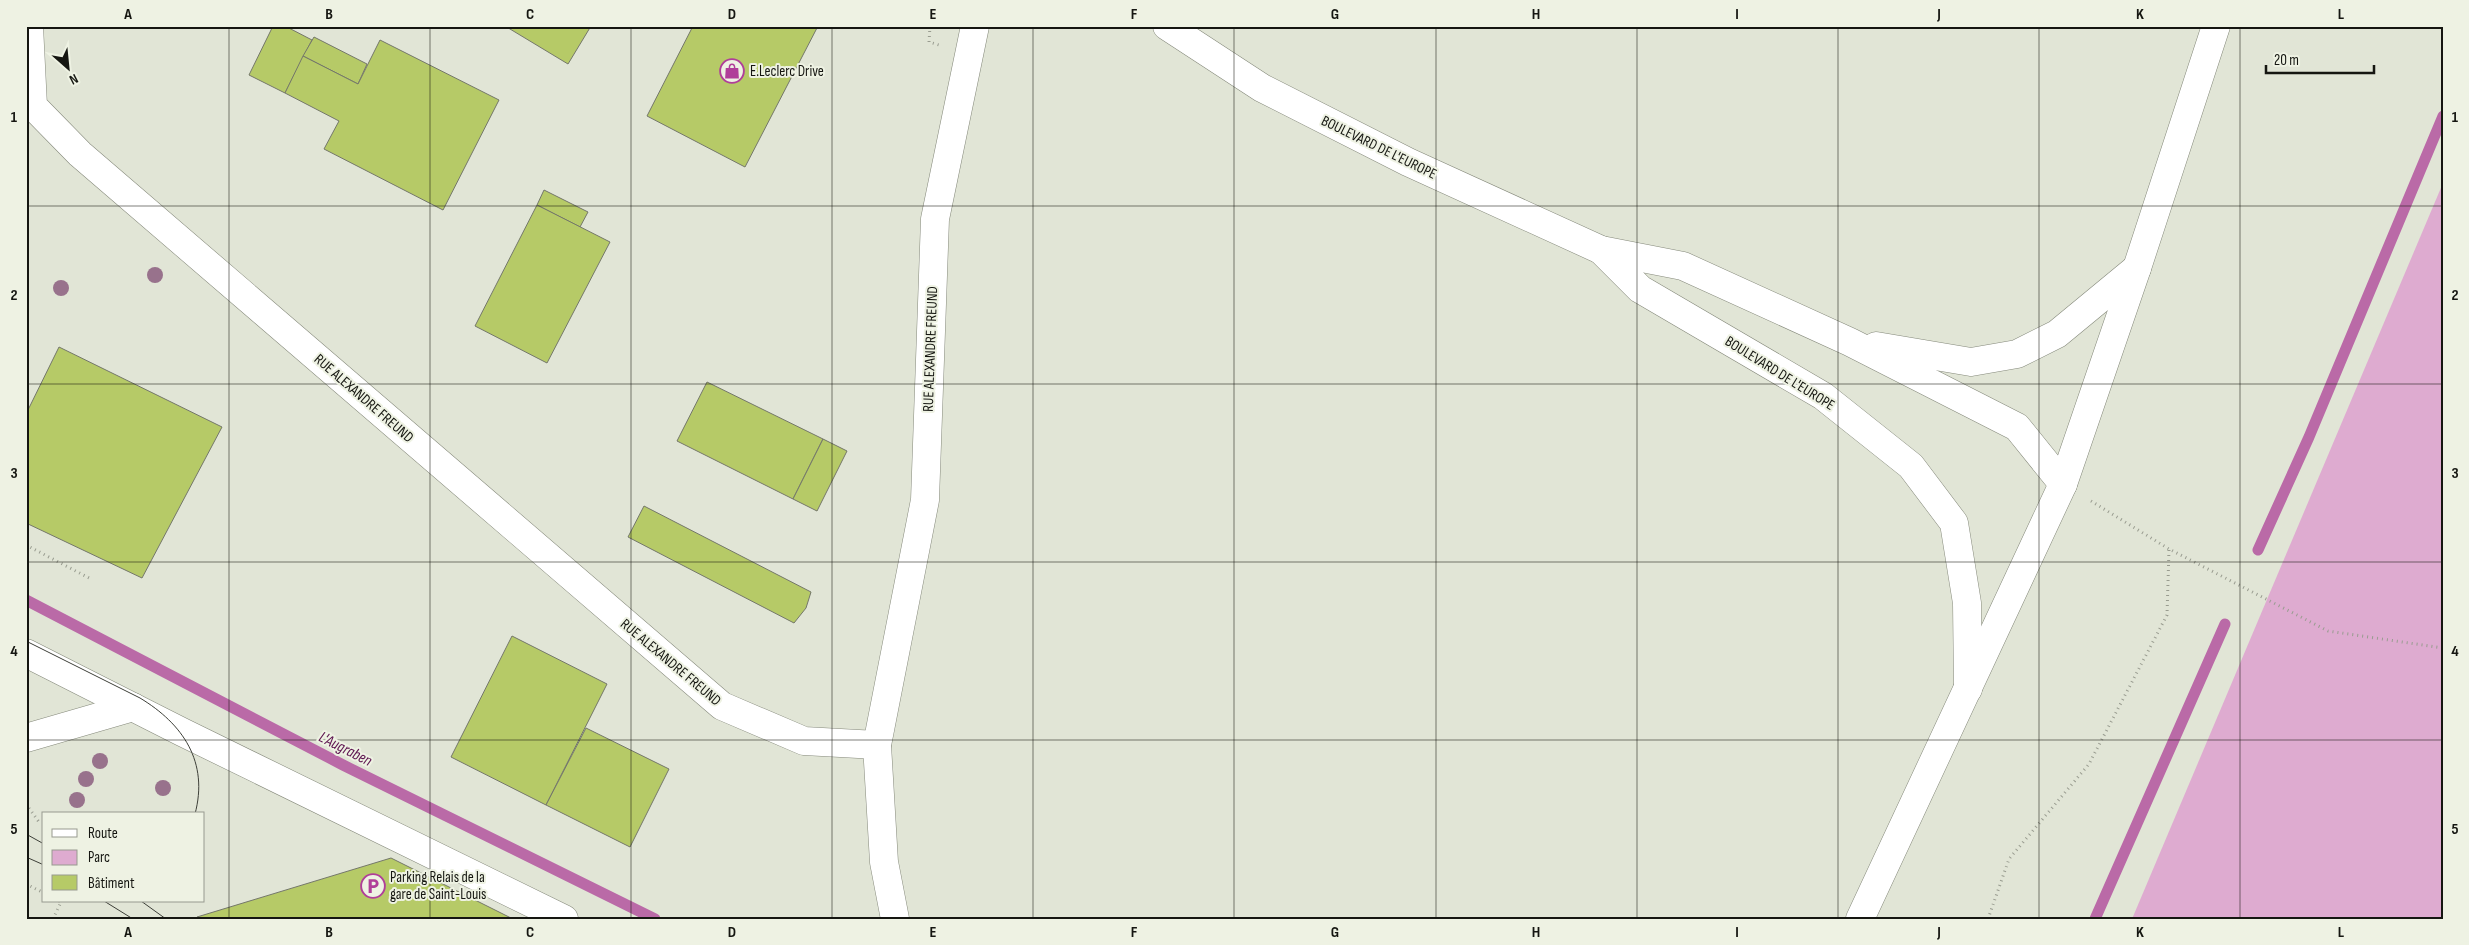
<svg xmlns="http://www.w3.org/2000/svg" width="2469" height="945" font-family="'Sofia Sans Condensed',sans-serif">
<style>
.green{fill:#deabd0}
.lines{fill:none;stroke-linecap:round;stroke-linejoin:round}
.stream{stroke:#ba6aa7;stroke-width:11}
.building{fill:#b6ca67;stroke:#74776a}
.minor-casing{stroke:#85897b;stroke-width:29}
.major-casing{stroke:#85897b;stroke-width:29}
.path{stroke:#999c90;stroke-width:3;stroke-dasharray:1 4;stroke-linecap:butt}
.minor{stroke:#fff;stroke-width:28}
.major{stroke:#fff;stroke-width:28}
.tram{stroke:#3d3f38;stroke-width:1}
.tree{fill:#98728c}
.grid{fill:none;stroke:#151611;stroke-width:1;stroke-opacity:0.55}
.labels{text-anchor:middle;stroke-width:4;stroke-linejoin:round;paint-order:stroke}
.poi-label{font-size:15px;fill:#151611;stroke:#eef2e3;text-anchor:start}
.street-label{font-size:15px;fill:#151611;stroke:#eef2e3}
.water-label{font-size:16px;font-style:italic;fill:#5d1450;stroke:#eef2e3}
.neatline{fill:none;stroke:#151611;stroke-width:2}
.grid-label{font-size:16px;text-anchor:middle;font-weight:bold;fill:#151611}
</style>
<rect width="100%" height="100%" fill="#e1e5d6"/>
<!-- green -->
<path class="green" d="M 2443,183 L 2443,919 L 2132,919 Z"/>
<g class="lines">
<!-- stream -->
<g class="stream">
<path d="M 2258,550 L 2309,437 L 2443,116"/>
<path d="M 26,600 L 343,765 L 655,919"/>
<path d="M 2095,919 L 2225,624"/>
</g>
</g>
<!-- building -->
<g class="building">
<path d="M 273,26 L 285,26 L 312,40 L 285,93 L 249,75 Z"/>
<path d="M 505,26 L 591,26 L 568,64 Z"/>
<path d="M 693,26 L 818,26 L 745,167 L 647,116 Z"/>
<path d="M 314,37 L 367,64 L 358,84 L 303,56 Z"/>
<path d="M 380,40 L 499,100 L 443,210 L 324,149 L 339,121 L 285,93 L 303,56 L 358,84 Z"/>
<path d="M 544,190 L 588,212 L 580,227 L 537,205 Z"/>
<path d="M 537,205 L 610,242 L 547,363 L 475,326 Z"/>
<path d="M 59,347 L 222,427 L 142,578 L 26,523 L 26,414 Z"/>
<path d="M 707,382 L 823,439 L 793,499 L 677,441 Z"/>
<path d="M 823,439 L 847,451 L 817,511 L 793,499 Z"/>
<path d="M 644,506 L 811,592 L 806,608 L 794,623 L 628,537 Z"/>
<path d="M 512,636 L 607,684 L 546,805 L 451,757 Z"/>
<path d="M 586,728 L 669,769 L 630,847 L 546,805 Z"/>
<path d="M 391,858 L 513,919 L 201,919 L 197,917 Z"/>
</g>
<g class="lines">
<!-- minor casing -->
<g class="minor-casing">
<g id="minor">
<path d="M 29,26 L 33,106 L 80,154 L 722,706 L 804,741 L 877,745"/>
<path d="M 1167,26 L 1262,88 L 1408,162 L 1601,250 L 1683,266 L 1850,342 L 2017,427 L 2063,484"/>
<path d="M 1601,250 L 1640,289 L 1823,396 L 1911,466 L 1954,523 L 1967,603 L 1968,689"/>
<path d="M 1876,346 L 1971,362 L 2017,354 L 2057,334 L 2137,268"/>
<path d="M 26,653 L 182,732 L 564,919"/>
<path d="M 26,738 L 133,707"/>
<path d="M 895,919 L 884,862 L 877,745 L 925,500 L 935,219 L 975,26"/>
</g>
</g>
<!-- major casing -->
<g class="major-casing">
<path id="major" d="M 1860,919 L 2063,484 L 2137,268 L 2216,26"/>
</g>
<!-- path -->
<g class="path">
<path d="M 930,26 L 929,42 L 939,45"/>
<path d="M 2091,501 L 2169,549 L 2328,631 L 2443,648"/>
<path d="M 26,545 L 91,579"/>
<path d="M 26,804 L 39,822"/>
<path d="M 26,884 L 44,893"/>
<path d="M 53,919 L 61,902 L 59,901"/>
<path d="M 1988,919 L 2009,859 L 2089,764 L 2167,615 L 2169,549"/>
</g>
<!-- minor -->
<use href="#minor" class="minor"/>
<!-- major -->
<use href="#major" class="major"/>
<!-- tram -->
<g class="tram">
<path d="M 26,641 L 140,698 C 183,724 209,762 195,814"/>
<path d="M 26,834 L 44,844"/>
<path d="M 26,857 L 44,865"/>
<path d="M 104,901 L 133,919"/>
<path d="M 141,901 L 166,919"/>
</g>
</g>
<!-- trees -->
<g class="tree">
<circle cx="155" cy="275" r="8"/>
<circle cx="61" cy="288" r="8"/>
<circle cx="100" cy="761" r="8"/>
<circle cx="86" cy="779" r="8"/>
<circle cx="163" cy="788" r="8"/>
<circle cx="77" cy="800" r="8"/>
</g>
<!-- grid -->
<path class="grid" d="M 229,26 L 229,919M 430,26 L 430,919M 631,26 L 631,919M 832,26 L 832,919M 1033,26 L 1033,919M 1234,26 L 1234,919M 1436,26 L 1436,919M 1637,26 L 1637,919M 1838,26 L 1838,919M 2039,26 L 2039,919M 2240,26 L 2240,919M 26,206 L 2443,206M 26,384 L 2443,384M 26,562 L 2443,562M 26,740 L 2443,740"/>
<!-- icons -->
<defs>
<g id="shop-ring" transform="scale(1.25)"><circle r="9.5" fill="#eef2e3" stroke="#b03e99" stroke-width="1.5"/><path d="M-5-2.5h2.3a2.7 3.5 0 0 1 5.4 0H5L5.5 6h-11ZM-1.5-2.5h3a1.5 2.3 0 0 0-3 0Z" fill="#b03e99"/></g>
<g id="parking-ring" transform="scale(1.25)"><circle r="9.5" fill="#eef2e3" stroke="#b03e99" stroke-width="1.5"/><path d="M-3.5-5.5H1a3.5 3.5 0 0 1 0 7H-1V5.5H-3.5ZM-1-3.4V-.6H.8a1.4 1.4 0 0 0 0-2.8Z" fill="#b03e99"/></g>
</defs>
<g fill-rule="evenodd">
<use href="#shop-ring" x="732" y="71"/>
<use href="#parking-ring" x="373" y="886"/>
</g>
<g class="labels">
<!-- poi labels -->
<g class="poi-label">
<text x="750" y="76">E.Leclerc Drive</text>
<text x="390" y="882">Parking Relais de la<tspan x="390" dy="17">gare de Saint-Louis</tspan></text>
</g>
<!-- street labels -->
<g class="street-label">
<text transform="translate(1379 147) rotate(26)" y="5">BOULEVARD DE L'EUROPE</text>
<text transform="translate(930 349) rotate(-88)" y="5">RUE ALEXANDRE FREUND</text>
<text transform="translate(1780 373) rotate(32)" y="5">BOULEVARD DE L'EUROPE</text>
<text transform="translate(364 398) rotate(41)" y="5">RUE ALEXANDRE FREUND</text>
<text transform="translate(671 662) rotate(40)" y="5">RUE ALEXANDRE FREUND</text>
</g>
<!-- water labels -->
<g class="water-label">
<text transform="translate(346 748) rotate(27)" y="6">L'Augraben</text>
</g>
</g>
<!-- border -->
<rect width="2469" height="945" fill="none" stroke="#eef2e3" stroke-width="55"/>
<!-- legend -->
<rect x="42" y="812" width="162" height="90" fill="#eef2e3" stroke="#979a8f"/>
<rect x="52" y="829" width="25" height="8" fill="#ffffff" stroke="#979a8f"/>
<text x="88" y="838" font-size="15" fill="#151611">Route</text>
<rect x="52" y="850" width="25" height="15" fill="#deabd0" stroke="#979a8f"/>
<text x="88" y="862" font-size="15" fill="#151611">Parc</text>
<rect x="52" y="875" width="25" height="15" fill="#b6ca67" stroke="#979a8f"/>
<text x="88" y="888" font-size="15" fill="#151611">Bâtiment</text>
<!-- north arrow -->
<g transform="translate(68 68) rotate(153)" stroke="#eef2e3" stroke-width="4" paint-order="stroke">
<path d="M0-4L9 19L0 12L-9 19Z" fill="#151611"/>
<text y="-8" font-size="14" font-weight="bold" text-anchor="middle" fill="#151611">N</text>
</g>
<!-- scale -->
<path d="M2266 65v8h108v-8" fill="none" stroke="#151611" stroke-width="2.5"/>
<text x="2274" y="65" font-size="15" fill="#151611" stroke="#eef2e3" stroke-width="4" paint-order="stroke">20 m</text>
<rect x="28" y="28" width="2414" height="890" class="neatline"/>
<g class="grid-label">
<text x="128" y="19">A</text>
<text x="329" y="19">B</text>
<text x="530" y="19">C</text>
<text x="732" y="19">D</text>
<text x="933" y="19">E</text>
<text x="1134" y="19">F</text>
<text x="1335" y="19">G</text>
<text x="1536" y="19">H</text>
<text x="1737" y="19">I</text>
<text x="1939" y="19">J</text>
<text x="2140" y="19">K</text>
<text x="2341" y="19">L</text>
<text x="14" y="122">1</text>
<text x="2455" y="122">1</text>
<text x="14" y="300">2</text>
<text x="2455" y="300">2</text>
<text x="14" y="478">3</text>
<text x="2455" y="478">3</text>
<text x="14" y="656">4</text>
<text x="2455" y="656">4</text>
<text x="14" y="834">5</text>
<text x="2455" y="834">5</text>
<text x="128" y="937">A</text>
<text x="329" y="937">B</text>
<text x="530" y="937">C</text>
<text x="732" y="937">D</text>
<text x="933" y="937">E</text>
<text x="1134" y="937">F</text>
<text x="1335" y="937">G</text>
<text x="1536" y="937">H</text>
<text x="1737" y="937">I</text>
<text x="1939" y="937">J</text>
<text x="2140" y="937">K</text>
<text x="2341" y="937">L</text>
</g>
</svg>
